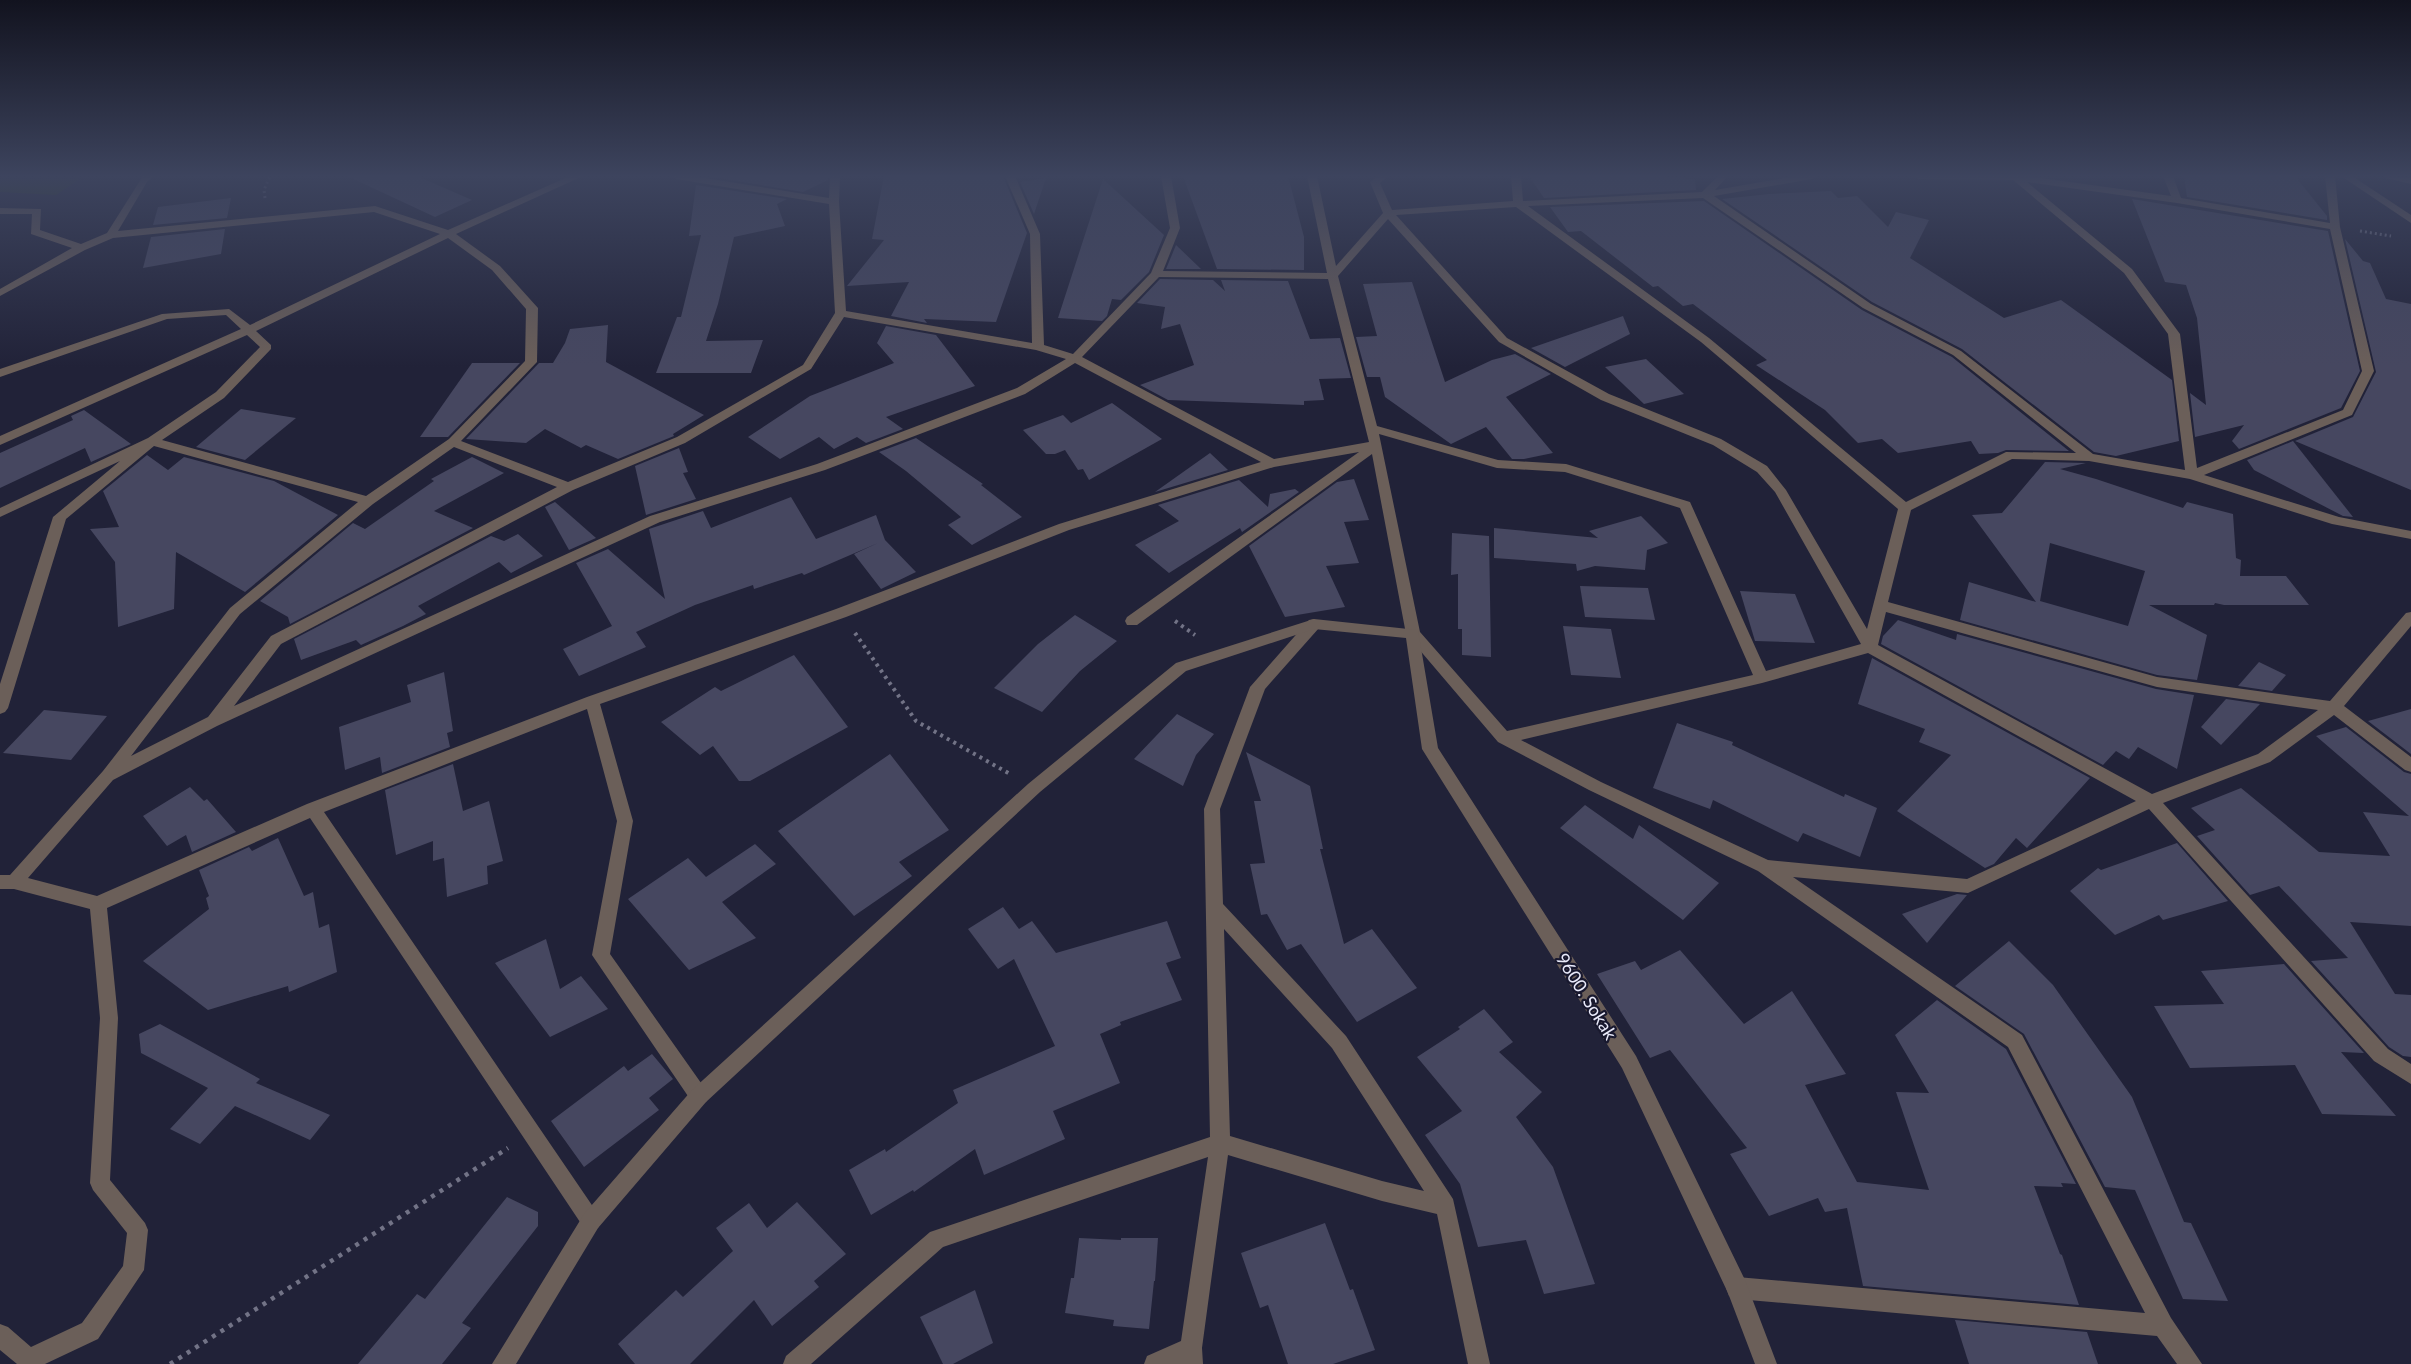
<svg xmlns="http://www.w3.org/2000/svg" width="2411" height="1364" font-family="Lato,sans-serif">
<rect width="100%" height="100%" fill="#212238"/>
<!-- green -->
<path fill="#29391d" d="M6 176H84L56 195 0 192V180Z"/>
<!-- building -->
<g fill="#464760" fill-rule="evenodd">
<path d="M347 176H417L472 200 435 217Z"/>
<path d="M707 176H828V180L803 192Z"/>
<path d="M884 176H1003L1027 233 996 322 924 319 927 323 891 316 909 282 847 286 884 240 872 239Z"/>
<path d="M1183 176H1288L1304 237V270L1217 269Z"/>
<path d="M1529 176H1659L1695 179 1696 190 1544 198Z"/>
<path d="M2184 176H2295L2327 216V220L2187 197Z"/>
<path d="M1046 178 1034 214 1020 182Z"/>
<path d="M1103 179 1164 235 1149 272 1121 300 1112 299 1107 316 1102 321 1058 318Z"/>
<path d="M696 185 787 199 777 204 785 226 734 237 718 304 706 341 763 340 751 373H656L677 317H681L701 235 689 236Z"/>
<path d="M1831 191 1838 198 1857 196 1888 227 1896 212 1929 220 1910 258 2004 318 2061 300 2172 380 2179 441 2116 456 2094 452 1962 349 1872 302 1722 199 1769 194Z"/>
<path d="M231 198 227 218 153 225 158 207Z"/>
<path d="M2132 199 2328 231 2360 371 2341 408 2239 449 2232 441 2244 425 2195 437 2190 393 2206 405 2197 318 2186 285 2165 282Z"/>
<path d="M1704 201 1862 310 1952 357 2069 451 2006 450 1998 453 1979 454 1971 441 1898 453 1882 439 1858 443 1825 410 1756 365 1767 360 1693 304 1683 306 1658 286 1653 287 1581 231 1568 232 1550 207Z"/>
<path d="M225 229 221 254 143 268 151 237Z"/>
<path d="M2345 239 2363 261 2370 263 2386 299 2411 304V490L2295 441 2353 417 2376 372Z"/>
<path d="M1176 245 1201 269H1166Z"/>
<path d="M1160 279 1213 280 1225 291 1221 280 1288 281 1310 339 1340 338 1351 378 1319 379 1324 400 1304 401V405L1168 400 1140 385 1194 365 1180 324 1161 329 1165 307 1137 303Z"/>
<path d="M1412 282 1445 382 1492 360 1515 354 1551 374 1506 397 1553 453 1524 459H1512L1486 427 1451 444 1385 397 1380 377H1367L1356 337 1377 336 1363 284Z"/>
<path d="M1623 316 1630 334 1565 367 1531 348Z"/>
<path d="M608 325 606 362 704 415 673 434 674 436 618 459 586 445 581 448 545 429 526 443 466 439 539 363H553L565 343 570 329Z"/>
<path d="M886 326 936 335 975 386 886 417 903 429 866 443 857 437 834 449 819 437 780 459 748 437 810 396 894 363 877 343Z"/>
<path d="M1646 359 1684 394 1644 404 1605 367Z"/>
<path d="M472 363H520L448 437H420Z"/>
<path d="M1112 403 1162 439 1089 480 1083 469 1078 470 1065 450 1055 454H1046L1023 430 1063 415 1071 423Z"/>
<path d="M241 409 296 418 245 460 196 447Z"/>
<path d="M84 410 131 444 91 462 85 448 0 488V453L73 420 71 416Z"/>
<path d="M916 438 983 484 981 485 1022 517 972 545 948 525 961 517 906 471 879 452Z"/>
<path d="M2293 441 2353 517 2343 516 2254 470 2247 460Z"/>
<path d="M679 448 688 472 683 473 696 499 646 515 635 466Z"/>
<path d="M1210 453 1228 470 1155 492Z"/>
<path d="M147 455 168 470 184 457 274 481 338 515 245 592 176 552 174 609 118 627 115 562 90 529 119 527 103 491Z"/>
<path d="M472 457 504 473 434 511 473 528 290 624 288 617 260 601 353 523 365 529 434 481 431 479Z"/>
<path d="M2045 462 2086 463 2060 469 2096 479 2183 508 2187 502 2233 514 2236 558 2241 560 2240 576H2286L2309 605H2224L2215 603 2214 605H2149L2207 635 2197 680 2157 675 1960 620 1969 582 2036 602 1972 515 2002 513ZM2050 543 2145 571 2128 626 2040 601Z"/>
<path d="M1354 479 1369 520 1344 522 1359 563 1326 566 1345 607 1285 617 1249 546 1337 482Z"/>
<path d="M1239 480 1268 507 1270 494 1295 489 1299 492 1242 532 1240 528 1169 573 1135 545 1179 521 1158 505Z"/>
<path d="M791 497 816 539 876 515 885 540 916 572 881 589 854 554 878 543 804 575 802 573 754 589 753 585 695 605 636 632 646 647 579 676 563 649 612 626 576 563 608 549 665 599 649 529 703 511 711 528Z"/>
<path d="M555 502 596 538 569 550 545 507Z"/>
<path d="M1641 516 1668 543 1647 550 1645 570 1595 566 1577 571 1576 564 1494 558V528L1598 538 1589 531Z"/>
<path d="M1452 533 1489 536 1491 657 1462 655V629H1458V574L1451 575Z"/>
<path d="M518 534 543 556 511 573 499 562 418 606 426 614 403 626 361 645 356 640 301 660 294 639 491 536 504 541Z"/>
<path d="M1580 586 1648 588 1655 620 1585 617Z"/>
<path d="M1740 591 1795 594 1815 643 1755 641Z"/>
<path d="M1075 615 1117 641 1080 671 1042 712 994 688 1038 644Z"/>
<path d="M1898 620 1956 640 1957 634 2156 689 2194 695 2177 769 2138 747 2129 759 2116 751 2103 765 1881 644 1883 636Z"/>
<path d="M1563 626 1611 629 1621 678 1571 675Z"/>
<path d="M794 655 848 727 750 781H739L713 746 700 755 661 722 715 687 721 691Z"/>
<path d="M1872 658 2090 778 2027 848 2016 838 1994 864 1985 868 1897 811 1951 755 1919 742 1925 729 1858 704Z"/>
<path d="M2259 662 2286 675 2272 691 2238 686Z"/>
<path d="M444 672 453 731 447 733 450 747 382 773 380 757 345 770 339 727 411 702 407 685Z"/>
<path d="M2226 699 2260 704 2221 745 2201 727Z"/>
<path d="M2411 709V754L2368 721Z"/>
<path d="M44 710 107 716 71 760 3 753Z"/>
<path d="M1177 714 1214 734 1196 755 1183 786 1134 759Z"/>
<path d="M1677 723 1733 742 1732 745 1844 797 1845 794 1877 808 1860 857 1803 833 1798 842 1713 800 1710 809 1653 788Z"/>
<path d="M2346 727 2404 772 2411 774V926L2350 922 2395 994 2411 995V1057L2403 1056 2389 1047 2311 961 2348 958 2279 886 2250 895 2197 836 2215 830 2191 808 2241 788 2319 852 2390 856 2363 812 2409 816 2316 736Z"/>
<path d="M1246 752 1310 786 1323 849H1320L1344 944 1372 929 1417 988 1357 1022 1301 944 1287 950 1267 914 1261 915 1250 864 1265 863 1254 801H1261Z"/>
<path d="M890 754 949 830 899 862 912 876 854 916 778 831Z"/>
<path d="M453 764 463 811 489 801 503 861 487 866 488 884 447 897 444 858 433 861V841L396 855 385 790Z"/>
<path d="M190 787 204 801 207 799 236 832 192 852 186 835 167 846 143 816Z"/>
<path d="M1585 805 1633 839 1639 825 1719 883 1683 920 1560 828Z"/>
<path d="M278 838 304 896 313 892 319 928 329 924 337 972 289 992 288 986 208 1010 143 961 209 909 206 898 209 896 199 870 249 847 252 851Z"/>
<path d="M2177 843 2228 901 2163 920 2159 915 2115 935 2070 891 2098 868 2101 870Z"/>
<path d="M755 844 776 864 722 902 756 938 689 970 628 899 688 858 706 877Z"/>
<path d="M1957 894 1967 895 1927 943 1902 914Z"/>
<path d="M1003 907 1019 929 1032 921 1056 953 1167 921 1181 958 1166 963 1182 1000 1120 1022 1121 1025 1100 1034 1120 1083 1053 1111 1065 1139 984 1175 975 1149 914 1192 913 1190 871 1215 849 1170 885 1149 886 1152 958 1103 953 1090 1055 1046 1014 959 998 969 968 929Z"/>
<path d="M546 939 560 989 581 976 608 1009 550 1037 495 963Z"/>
<path d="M2009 941 2053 985 2132 1097 2184 1222 2191 1223 2228 1301 2183 1299 2135 1190 2105 1187 2024 1034 1955 986Z"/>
<path d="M1680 950 1744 1024 1792 991 1846 1074 1805 1085 1857 1182 1929 1190 1896 1092 1929 1093 1895 1035 1937 1000 2006 1049 2076 1184 2061 1183 2063 1187 2034 1186 2060 1254 2062 1255 2079 1305 1863 1286 1847 1208 1825 1212 1818 1198 1769 1216 1730 1154 1747 1148 1670 1050 1650 1058 1597 974 1635 961 1641 970Z"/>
<path d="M2284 964 2364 1053 2341 1052 2396 1116 2322 1114 2295 1065 2190 1068 2154 1006 2224 1004 2201 971Z"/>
<path d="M1484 1009 1513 1042 1499 1052 1542 1092 1516 1117 1553 1167 1595 1284 1544 1294 1526 1240 1478 1247 1460 1184 1425 1135 1462 1111 1417 1057 1460 1029 1458 1027Z"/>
<path d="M160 1024 260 1079 256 1083 330 1115 310 1140 235 1106 200 1144 170 1129 208 1088 141 1053 139 1034Z"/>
<path d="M652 1054 673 1079 649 1098 659 1110 584 1167 551 1121 624 1066 628 1071Z"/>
<path d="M507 1197 538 1212V1226L462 1323 471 1328 442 1364H358L417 1294 425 1299Z"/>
<path d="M797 1202 846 1254 814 1281 819 1287 772 1326 754 1300 690 1364H635L618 1344 676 1290 683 1297 733 1251 716 1228 749 1203 767 1228Z"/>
<path d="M1325 1223 1350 1290 1353 1289 1375 1350 1333 1364H1288L1268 1305 1260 1308 1241 1253Z"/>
<path d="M1079 1238 1121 1240V1238H1158L1155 1281H1154L1149 1329 1113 1326 1114 1320 1065 1313 1071 1278H1074Z"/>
<path d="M975 1290 993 1343 953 1364H943L920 1317Z"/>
<path d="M1955 1320 2087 1332 2098 1364H1969Z"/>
</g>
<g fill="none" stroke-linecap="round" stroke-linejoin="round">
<!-- path-far2 -->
<g stroke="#727386" stroke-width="3" stroke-dasharray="2 3" stroke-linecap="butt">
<path d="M265 198 264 190 270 176"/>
<path d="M2360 231 2391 236"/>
</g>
<!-- path-far1 -->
<g stroke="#727386" stroke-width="4" stroke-dasharray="3 4.5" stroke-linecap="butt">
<path d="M1175 621 1195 635"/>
<path d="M855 633 916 721 1010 774"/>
</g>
<!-- path -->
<path stroke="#727386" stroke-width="4.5" stroke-dasharray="4 6" stroke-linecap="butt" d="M170 1364 508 1148"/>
<!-- minor -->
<g fill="#6b5f59" fill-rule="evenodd">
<path d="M143 176H154L147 182 118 231 375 206 448 230 570 176H583L456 234 500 266 538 308 537 362 461 441 568 482 677 437 803 365 835 313 829 204 676 179 671 176H693L829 198 830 176H840L839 202 846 311 1032 343 1030 234 1005 176H1015L1040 234 1044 345 1073 354 1151 273 1170 228 1161 176H1171L1180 228 1163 271 1327 273 1307 176H1317L1336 266 1383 213 1370 182 1378 176H1389L1380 183 1392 210 1513 201 1511 176H1521L1523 201 1702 192 1718 176H1728L1715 190 1796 176H1817L1812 179 1714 196 1871 304 1961 351 2093 454 2185 470 2168 334 2124 273 2013 180 1918 179 1913 176H2027L2171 196 2163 176H2173L2181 198 2330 223 2325 176H2335L2340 227 2374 371 2352 415 2204 475 2339 517 2411 531V539L2332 524 2190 479 2089 461 2012 459 1911 510 1888 602 2157 677 2330 701 2406 613 2411 612V626L2344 706 2411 757V772L2405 770 2334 715 2270 762 2163 803 2388 1049 2411 1064V1084L2374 1061 2149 809 1968 893 1793 877 2022 1035 2171 1318 2202 1364H2177L2157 1336 1737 1299 1729 1296 1726 1288 1729 1280 1737 1277 2145 1313 2008 1047 1758 871 1589 790 1498 742 1406 634 1372 454 1137 625H1127L1125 621 1127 617 1359 452 1274 467 1069 530 846 617 600 704 633 821 610 954 706 1090 709 1096 706 1102 699 1105 692 1102 592 955 617 821 587 709 324 812 598 1214 601 1221 598 1228 591 1231 584 1228 310 818 107 908 118 1018 110 1180 145 1223 148 1230 144 1270 98 1339 45 1364H17L0 1350V1324L8 1327 31 1347 82 1323 123 1266 127 1233 93 1190 90 1183 100 1018 90 909 14 889H0V875H10L103 771 230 608 358 502 154 446 66 519 8 708 5 712 0 714V684L53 517 120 461 0 517V508L148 438 216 392 260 347 247 335 0 445V436L241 329 226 315 167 319 0 377V369L162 314 229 309 250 325 440 234 374 212 113 238 85 250 0 296V289L72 248 31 234 32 214H0V208L41 209 40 230 81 244 107 233ZM2027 182 2177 203 2330 229 2362 371 2343 410 2197 468 2180 334 2132 269ZM1703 198 1863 308 1953 355 2076 453 2006 452 1906 502 1709 338 1528 206ZM1516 207 1701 342 1898 509 1867 629 1786 490 1767 466 1721 439 1609 394 1507 338 1396 215ZM1388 219 1499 342 1601 400 1713 445 1757 472 1775 492 1861 644 1766 671 1690 502 1566 464 1498 460 1377 426 1338 276ZM448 238 492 270 526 309 525 361 449 439 366 496 162 440 224 398 271 349V345L256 331ZM1159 277 1328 279 1369 442 1274 459 1082 357ZM844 317 1036 350 1066 359 1017 388 817 464 650 516 234 706 281 644 573 490 685 443 811 369ZM1075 363 1261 462 1059 524 836 609 587 697 307 804 97 896 28 878 113 780 217 726 660 522 825 470 1025 394ZM1379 434 1497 468 1565 472 1680 508 1753 675 1507 731 1420 632ZM454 447 557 487 271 636 208 717 131 756 240 614 373 504ZM1886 612 2157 687 2318 710 2258 754 2152 794 1878 645ZM1868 653 2136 801 1967 879 1768 860 1601 782 1521 740 1762 683Z"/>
<path d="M2341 176H2352L2411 215V223Z"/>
<path d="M2383 176 2411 178V184L2385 178Z"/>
<path d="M1314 619 1321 624 1319 628 1265 689 1220 809 1223 904 1346 1036 1453 1199 1490 1364H1468L1437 1214 1382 1201 1228 1155 1202 1348 1203 1364H1144L1147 1356 1181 1341 1208 1157 943 1247 811 1364H783L786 1356 930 1232 1210 1137 1204 809 1250 687 1309 620ZM1224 929 1332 1048 1424 1191 1382 1181 1230 1136Z"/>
</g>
<!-- tertiary -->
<path fill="#6b5f59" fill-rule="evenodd" d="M1314 619 1418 630 1438 748 1636 1056 1745 1280 1777 1364H1755L1728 1293 1622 1068 1422 749 1406 638 1314 629 1186 671 1040 792 706 1102 598 1228 516 1364H492L584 1214 692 1090 1028 784 1176 663Z"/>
</g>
<!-- sky -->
<linearGradient id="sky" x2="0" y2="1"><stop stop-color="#12131f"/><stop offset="0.48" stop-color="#3d445e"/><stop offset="1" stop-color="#3d445e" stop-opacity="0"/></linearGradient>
<rect width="2411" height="367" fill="url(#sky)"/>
<g text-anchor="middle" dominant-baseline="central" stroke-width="4.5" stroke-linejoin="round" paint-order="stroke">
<!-- near-street labels -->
<g font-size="18" fill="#e9eafa" stroke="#18182e">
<text transform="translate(1587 996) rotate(58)">9600. Sokak</text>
</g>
</g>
</svg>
